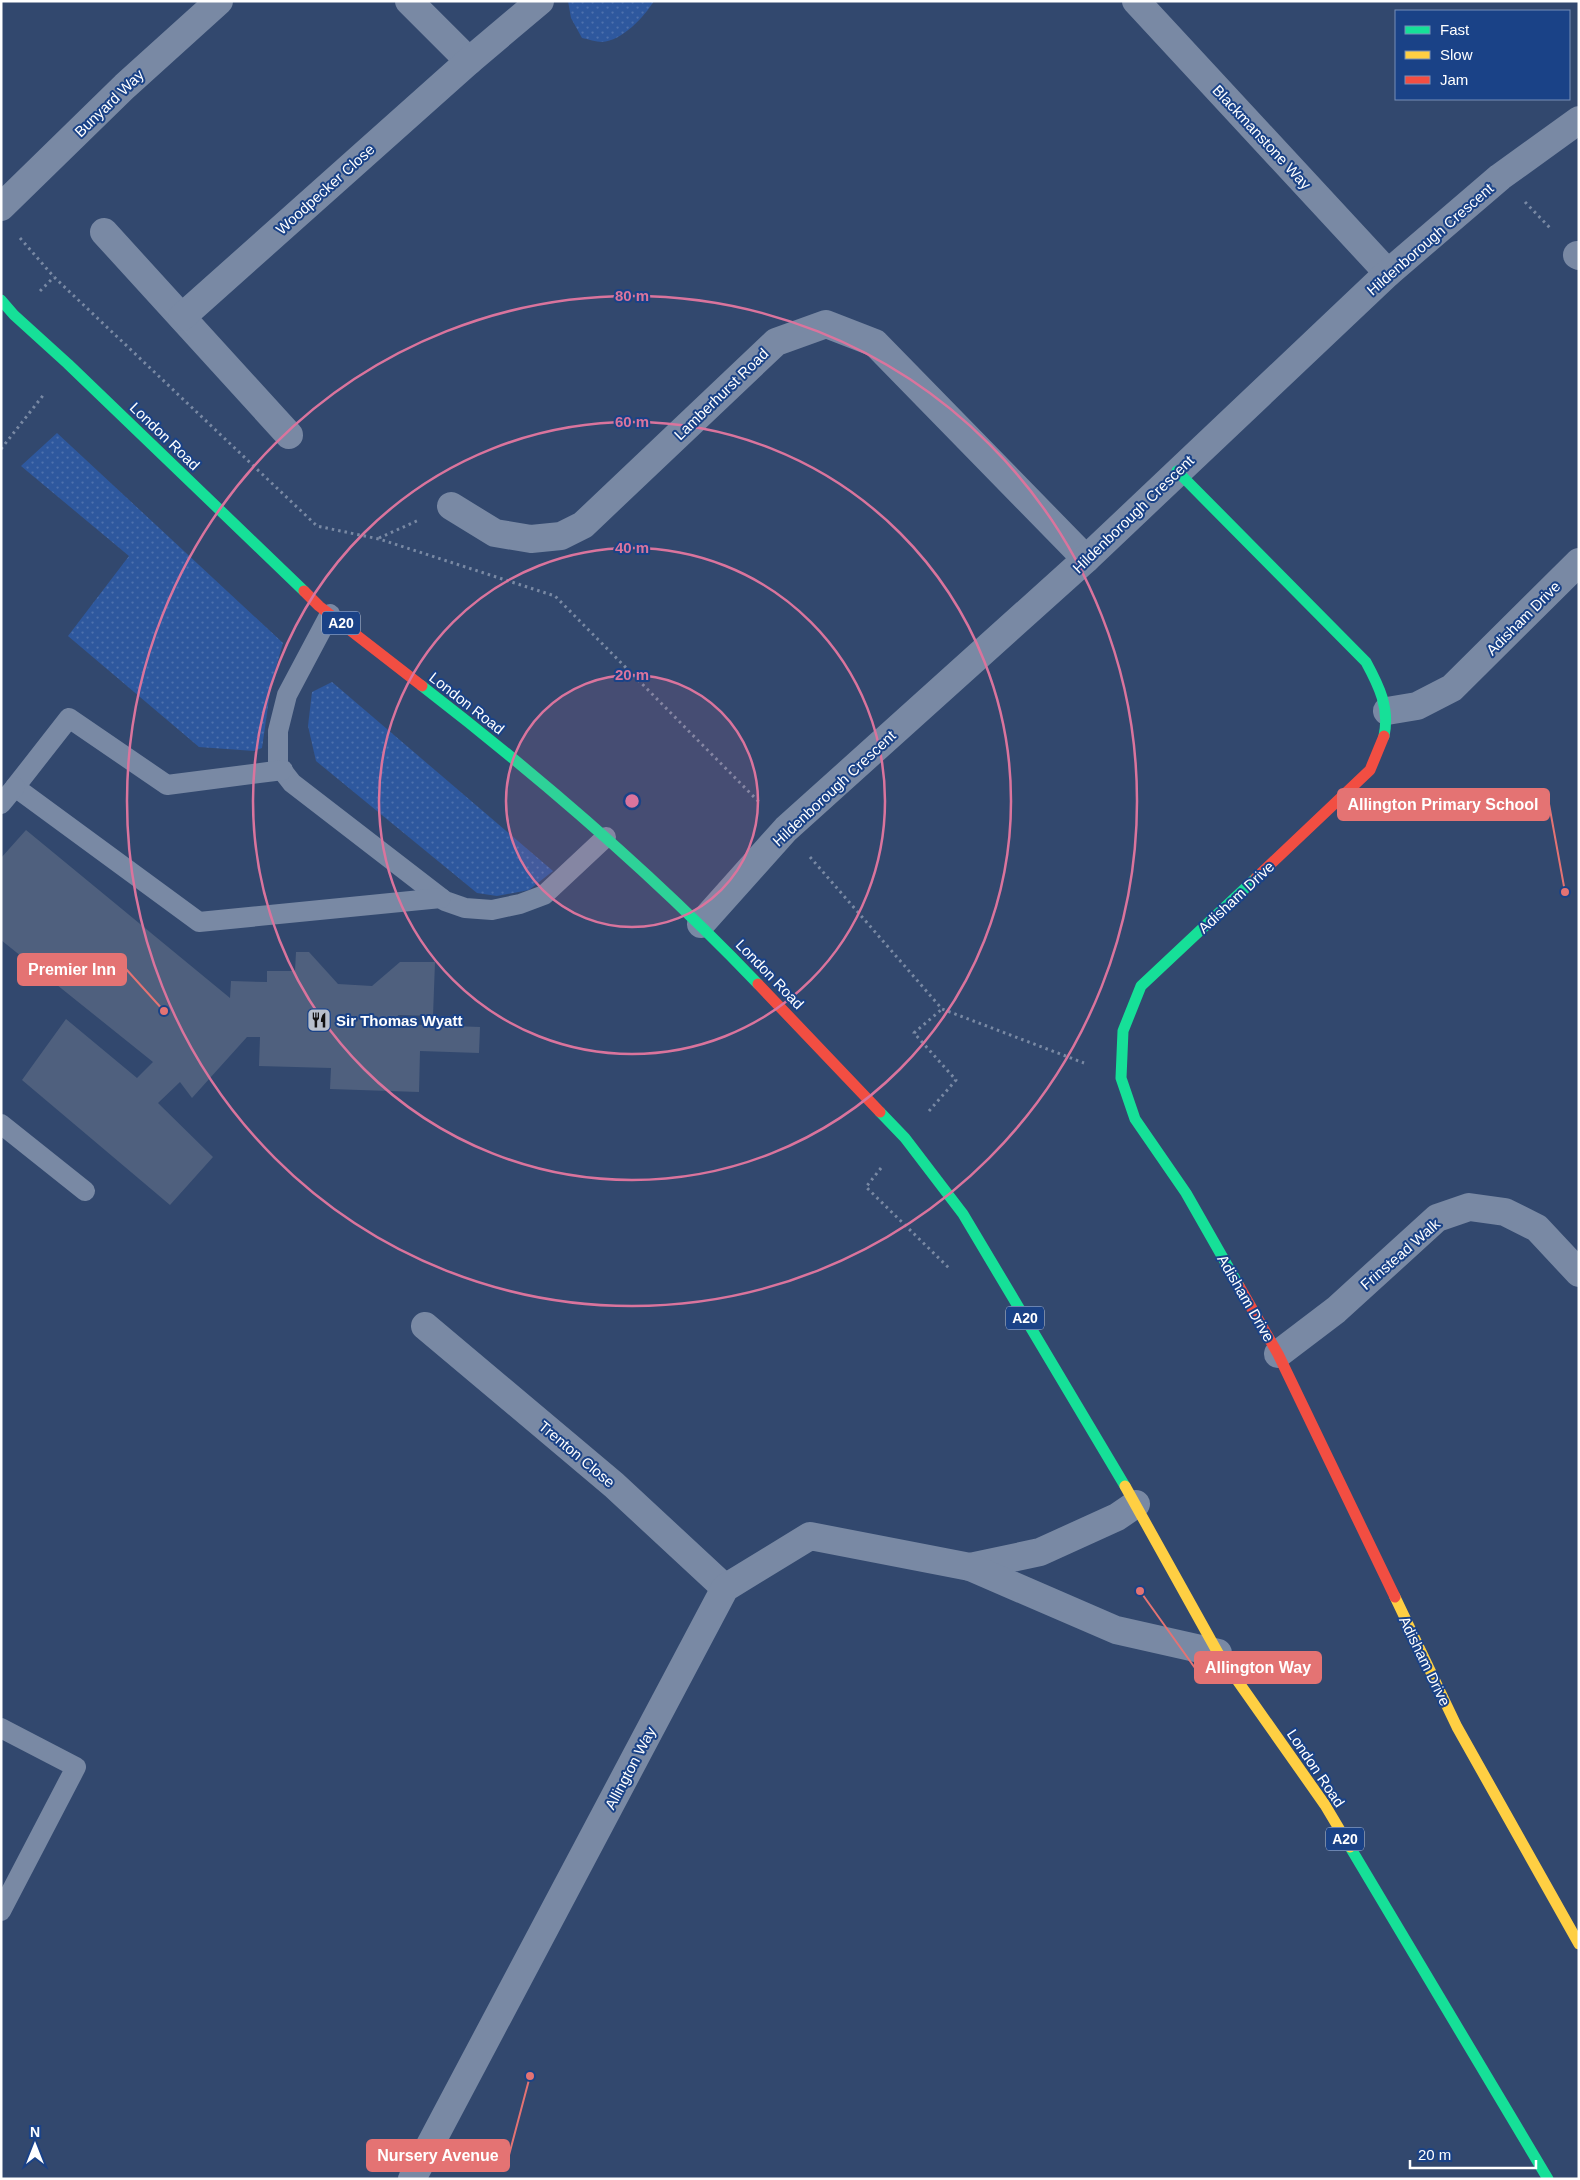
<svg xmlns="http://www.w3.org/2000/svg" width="1580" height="2180" font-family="Arial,sans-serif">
<defs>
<pattern id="grass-dots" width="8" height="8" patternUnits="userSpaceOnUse" patternTransform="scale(1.25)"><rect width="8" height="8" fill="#2e589e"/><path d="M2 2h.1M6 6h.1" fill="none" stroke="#4d71ad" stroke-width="1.8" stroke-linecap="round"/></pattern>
</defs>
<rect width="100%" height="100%" fill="#32486e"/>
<!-- grass -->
<g fill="url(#grass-dots)">
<path d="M568 1H654C644 17 622 41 602 42 596 42 588 39 582 38L571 18Z"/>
<path d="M57 433 283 643 271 685 262 748 254 751 199 747 68 636 129 556 21 466Z"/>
<path d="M332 682 553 871 529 890 497 896 477 893 316 761 308 726 312 692Z"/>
</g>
<!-- building -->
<path fill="#4f607e" d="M26 830 230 998 231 981 267 982V971H295L296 952H309L338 984 372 986 400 962H435L433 1016 398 1015 397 1024 480 1027 479 1053 420 1051 419 1092 330 1089 331 1068 259 1066 260 1037H247L192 1098 180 1082 158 1103 213 1157 170 1205 22 1080 66 1019 137 1078 153 1062 1 940V858Z"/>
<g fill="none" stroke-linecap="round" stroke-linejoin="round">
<!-- path -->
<g stroke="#7989a4" stroke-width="3" stroke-dasharray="2.5 4" stroke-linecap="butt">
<path d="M1525 202 1552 230"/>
<path d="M20 238 54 277 317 526 379 539 555 596 760 803"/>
<path d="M40 291 54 277"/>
<path d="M1 449 45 393"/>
<path d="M379 538 419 520"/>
<path d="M810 857 942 1009 1084 1063"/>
<path d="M929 1111 956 1080 914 1033 942 1009"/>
<path d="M881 1168 866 1187 951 1270"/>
</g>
<!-- lane -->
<g stroke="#7989a4" stroke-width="20">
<path d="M330 614 287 695 278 731V765L292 783 445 901 465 908 492 910 520 904 544 895 606 837"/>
<path d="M283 770 167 785 69 718 15 787 199 922 441 898"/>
<path d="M1 804 15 787"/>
<path d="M1 1124 85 1191"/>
<path d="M1 1728 76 1767 1 1911"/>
</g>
<!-- street -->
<g stroke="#7989a4" stroke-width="28">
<path d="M409 1 469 61"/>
<path d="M1136 1 1388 273"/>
<path d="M1 207 125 86 219 1"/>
<path d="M104 232 289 435"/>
<path d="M1577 255 1579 256"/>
<path d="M182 317 469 61 540 1"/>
<path d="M451 506 495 533 531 539 561 536 583 525 776 342 826 324 875 343 1086 559"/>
<path d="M1387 711 1417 706 1452 688 1579 562"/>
<path d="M701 924 786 829 1086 559 1388 273 1500 177 1579 120"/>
<path d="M425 1326 614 1485 725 1588"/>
<path d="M1278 1354 1336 1310 1437 1218 1469 1207 1505 1212 1537 1228 1579 1273"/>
<path d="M970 1567 1040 1552 1117 1517 1136 1504"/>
<path d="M412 2179 725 1588 810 1536 970 1567 1116 1630 1218 1653"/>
</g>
<!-- fast -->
<g stroke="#16e098" stroke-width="11">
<path d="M1 300 14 315 68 364 304 591"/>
<path d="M1177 471 1366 662C1379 686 1390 708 1384 736"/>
<path d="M422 686C541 778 655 876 758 984"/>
<path d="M880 1112 905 1138 963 1214 1125 1486"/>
<path d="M1239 1286 1186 1193 1135 1119 1121 1078 1123 1031 1141 986 1256 878"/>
<path d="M1350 1847 1548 2179"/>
</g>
<!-- slow -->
<g stroke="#ffcf43" stroke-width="11">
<path d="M1125 1486 1218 1653 1325 1805 1350 1847"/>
<path d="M1395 1597 1457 1727 1579 1944"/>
</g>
<!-- jam -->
<g stroke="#f24e42" stroke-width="11">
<path d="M304 591 319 606 422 686"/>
<path d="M1256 878 1370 770 1384 736"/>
<path d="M758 984 880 1112"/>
<path d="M1239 1286 1278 1354 1395 1597"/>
</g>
</g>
<!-- distance rings -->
<circle cx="632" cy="801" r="126" fill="#da749d" fill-opacity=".12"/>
<g fill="none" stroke="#da749d" stroke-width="2.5">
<circle cx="632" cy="801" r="126"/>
<circle cx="632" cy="801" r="253"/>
<circle cx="632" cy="801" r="379"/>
<circle cx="632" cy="801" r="505"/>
</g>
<!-- icons -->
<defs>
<g id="restaurant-square" transform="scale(1.25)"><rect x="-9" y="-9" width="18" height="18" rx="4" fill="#b7bfcc" stroke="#1a4287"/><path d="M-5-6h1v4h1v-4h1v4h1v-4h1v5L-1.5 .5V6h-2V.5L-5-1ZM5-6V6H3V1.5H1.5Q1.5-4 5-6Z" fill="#111"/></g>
</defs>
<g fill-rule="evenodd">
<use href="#restaurant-square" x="319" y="1020"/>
</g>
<g text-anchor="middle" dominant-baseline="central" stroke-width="4" stroke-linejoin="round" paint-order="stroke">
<!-- shield labels -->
<g fill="#1a4287" stroke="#bac6db" stroke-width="1">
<rect x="322" y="611.5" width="38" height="23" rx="4"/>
<rect x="1006" y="1306.5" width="38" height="23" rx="4"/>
<rect x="1326" y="1827.5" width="38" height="23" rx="4"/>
</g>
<g font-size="14" font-weight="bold" fill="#fff">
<text x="341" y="623">A20</text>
<text x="1025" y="1318">A20</text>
<text x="1345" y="1839">A20</text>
</g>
<!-- street labels -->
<g font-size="15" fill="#fff" stroke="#1a4287">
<text transform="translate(109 103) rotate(-44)">Bunyard Way</text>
<text transform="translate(1262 137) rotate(47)">Blackmanstone Way</text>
<text transform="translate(325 189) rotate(-42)">Woodpecker Close</text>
<text transform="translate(1430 239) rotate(-41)">Hildenborough Crescent</text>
<text transform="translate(721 394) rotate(-44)">Lamberhurst Road</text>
<text transform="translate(165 436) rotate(44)">London Road</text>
<text transform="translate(1133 514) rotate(-44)">Hildenborough Crescent</text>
<text transform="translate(1523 618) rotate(-45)">Adisham Drive</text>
<text transform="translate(467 703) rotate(38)">London Road</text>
<text transform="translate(834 788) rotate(-43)">Hildenborough Crescent</text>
<text transform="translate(1236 897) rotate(-43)">Adisham Drive</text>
<text transform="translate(770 974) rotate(46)">London Road</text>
<text transform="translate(1400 1254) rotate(-41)">Frinstead Walk</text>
<text transform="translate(1246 1298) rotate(60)">Adisham Drive</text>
<text transform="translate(577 1454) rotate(40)">Trenton Close</text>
<text transform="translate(1425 1661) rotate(64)">Adisham Drive</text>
<text transform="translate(630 1768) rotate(-62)">Allington Way</text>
<text transform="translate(1316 1768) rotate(56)">London Road</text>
</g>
<!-- poi labels -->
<g font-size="15" font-weight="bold" fill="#fff" stroke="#1a4287" text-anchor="start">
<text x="336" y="1020">Sir Thomas Wyatt</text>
</g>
</g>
<circle cx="632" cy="801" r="8" fill="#da749d" stroke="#1a4287" stroke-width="2.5"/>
<g font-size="15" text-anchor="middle" font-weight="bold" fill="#da749d" stroke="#1a4287" stroke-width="4" stroke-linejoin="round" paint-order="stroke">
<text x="632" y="301">80 m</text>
<text x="632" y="427">60 m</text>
<text x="632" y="553">40 m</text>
<text x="632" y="680">20 m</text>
</g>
<!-- callouts -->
<path fill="none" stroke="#e47373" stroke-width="2" d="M1565 892L1549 804M164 1011L126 969M1140 1591L1195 1668M530 2076L509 2155"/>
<g fill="#e47373" stroke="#1a4287" stroke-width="2">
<circle cx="1565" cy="892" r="5"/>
<circle cx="164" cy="1011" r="5"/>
<circle cx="1140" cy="1591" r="5"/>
<circle cx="530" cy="2076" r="5"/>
</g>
<g fill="#e47373" stroke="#e47373" stroke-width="2">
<rect x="1338" y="789" width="211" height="31" rx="5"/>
<rect x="18" y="954" width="108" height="31" rx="5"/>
<rect x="1195" y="1652" width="126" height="31" rx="5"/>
<rect x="367" y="2140" width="142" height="31" rx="5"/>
</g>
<g font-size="16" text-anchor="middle" font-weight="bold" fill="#fff">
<text x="1443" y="810">Allington Primary School</text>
<text x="72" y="975">Premier Inn</text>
<text x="1258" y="1673">Allington Way</text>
<text x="438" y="2161">Nursery Avenue</text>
</g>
<!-- border -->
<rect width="1580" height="2180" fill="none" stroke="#ffffff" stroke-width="5"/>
<!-- legend -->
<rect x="1395" y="10" width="175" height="90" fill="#1a4287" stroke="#768eb7"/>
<rect x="1405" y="26" width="25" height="8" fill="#16e098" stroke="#768eb7"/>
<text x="1440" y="35" font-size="15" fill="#ffffff">Fast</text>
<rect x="1405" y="51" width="25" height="8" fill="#ffcf43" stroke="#768eb7"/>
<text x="1440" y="60" font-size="15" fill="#ffffff">Slow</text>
<rect x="1405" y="76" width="25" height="8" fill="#f24e42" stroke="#768eb7"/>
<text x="1440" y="85" font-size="15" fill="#ffffff">Jam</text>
<!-- north arrow -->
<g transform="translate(35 2145)" stroke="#1a4287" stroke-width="4" paint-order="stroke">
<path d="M0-4L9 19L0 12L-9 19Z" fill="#ffffff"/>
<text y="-8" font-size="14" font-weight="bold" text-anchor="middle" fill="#ffffff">N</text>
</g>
<!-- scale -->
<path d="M1410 2160v8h126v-8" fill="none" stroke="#ffffff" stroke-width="2.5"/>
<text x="1418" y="2160" font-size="15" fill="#ffffff" stroke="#1a4287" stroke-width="4" paint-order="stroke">20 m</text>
</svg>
